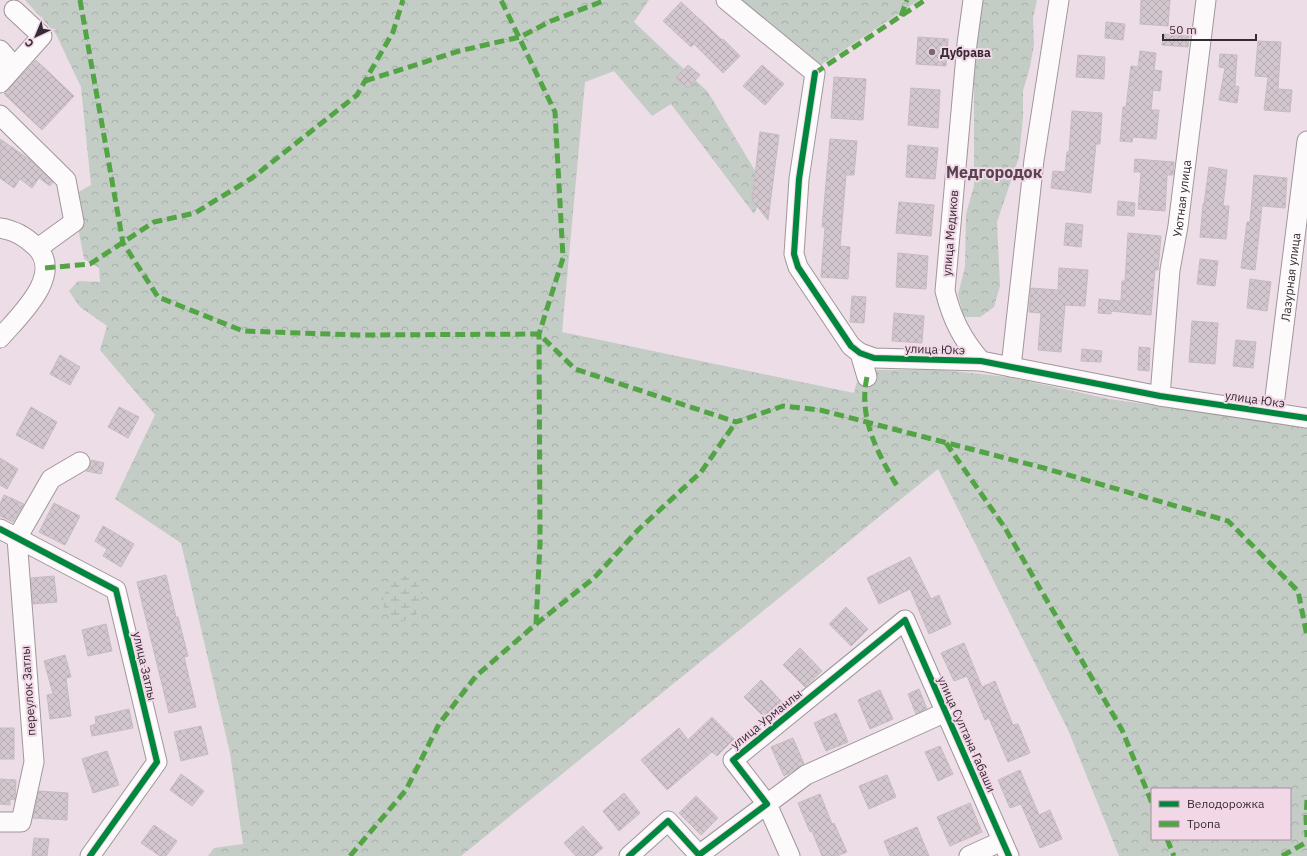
<svg xmlns="http://www.w3.org/2000/svg" width="1307" height="856" font-family="'IBM Plex Sans',sans-serif">
<defs>
<pattern id="forest-crowns" width="20" height="18" patternUnits="userSpaceOnUse"><rect width="20" height="18" fill="#c3ccc5"/><path d="M2 6a3 3 0 1 1 6 0M12 15a3 3 0 1 1 6 0" fill="none" stroke="#a8afaa"/></pattern>
<pattern id="wetland-marsh" width="20" height="14" patternUnits="userSpaceOnUse"><rect width="20" height="14" fill="#c3ccc5"/><path d="M1 5h8M5 5V1M11 12h8M15 12V8" fill="none" stroke="#a8afaa"/></pattern>
<pattern id="building-cross-hatch" width="8" height="8" patternUnits="userSpaceOnUse"><rect width="8" height="8" fill="#d2c7ce"/><path d="M0 0l8 8M0 8l8-8" fill="none" stroke="#b5abb1"/></pattern>
</defs>
<rect width="100%" height="100%" fill="#ecdde6"/>
<!-- forest -->
<g fill="url(#forest-crowns)" fill-rule="evenodd">
<path d="M25 0H649L634 22 708 92 766 189 754 214 671 104 652 116 614 71 585 82 562 332 854 393 860 370H942L1009 377 1109 399 1307 427V856H1119L1069 732 938 469 461 856H208L214 848 243 844 230 753 181 543 115 499 155 415 100 350 107 326 80 307 69 291 78 281 100 282 99 268 84 259 75 211V194L91 185 81 87 56 34ZM1152 789H1290V839H1152Z"/>
<path d="M738 0H919L821 65Z"/>
<path d="M974 0H1037L1033 18 1034 44 1030 67 1023 91V118L1019 157 997 222 1000 286 994 307 980 317H964L958 295 965 267 966 214 974 186Z"/>
</g>
<!-- wetland -->
<path fill="url(#wetland-marsh)" d="M404 576 416 580 423 589 418 613 398 624 386 614 382 602 388 585 395 578Z"/>
<!-- building -->
<g fill="url(#building-cross-hatch)" stroke="#c7bbc2">
<path d="M1141 0H1170L1168 26 1140 24Z"/>
<path d="M681 2 722 40 723 39 740 56 723 73 694 44 691 47 663 21Z"/>
<path d="M1106 22 1125 24 1123 40 1105 38Z"/>
<path d="M1163 34 1189 36 1188 47 1162 45Z"/>
<path d="M918 37 948 39 946 66 916 64Z"/>
<path d="M1258 41 1281 42 1278 89 1292 90 1290 112 1264 110 1268 77 1255 76Z"/>
<path d="M1140 51 1156 53 1154 70 1162 71 1160 91 1153 90 1151 110H1159L1156 139 1133 137 1132 142 1120 141 1123 107H1126L1131 66 1138 67Z"/>
<path d="M1220 54 1237 55 1235 86 1239 87 1237 103 1219 100 1225 68 1219 67Z"/>
<path d="M1078 55 1105 57 1104 79 1076 77Z"/>
<path d="M36 60 74 96 42 130 4 94Z"/>
<path d="M688 65 700 75 688 88 676 78Z"/>
<path d="M762 65 784 84 765 105 743 86Z"/>
<path d="M834 77 866 79 863 120 831 118Z"/>
<path d="M911 88 940 90 938 128 908 125Z"/>
<path d="M1072 111 1102 113 1100 144H1096L1091 193 1051 188 1053 171 1065 172 1067 152H1069Z"/>
<path d="M760 132 779 135 768 220 752 200Z"/>
<path d="M0 139 29 159 53 182 50 186 39 178 32 188 20 179 14 188 0 178Z"/>
<path d="M830 139 857 141 854 175H846L840 246 850 247 848 279 821 277 825 227H822Z"/>
<path d="M908 145 938 148 935 179 906 177Z"/>
<path d="M1135 159 1174 162 1173 175H1167L1165 211 1138 209 1141 172H1134Z"/>
<path d="M1209 167 1227 170 1223 206H1229L1226 239 1200 237 1203 204H1204Z"/>
<path d="M1254 175 1287 178 1285 208 1262 206 1255 270 1241 268 1247 222H1250Z"/>
<path d="M1118 201 1135 203 1134 216 1117 215Z"/>
<path d="M899 202 934 205 931 236 896 233Z"/>
<path d="M1066 223 1083 225 1081 247 1064 245Z"/>
<path d="M1128 233 1161 236 1158 270H1155L1151 315 1111 311V314L1098 313 1099 299 1121 301 1122 281H1125Z"/>
<path d="M898 253 928 256 926 289 896 287Z"/>
<path d="M1200 259 1218 261 1215 286 1197 284Z"/>
<path d="M1059 268 1088 270 1085 306 1065 305 1061 352 1038 350 1041 313 1029 312 1031 288 1058 290Z"/>
<path d="M1250 279 1271 282 1267 311 1247 308Z"/>
<path d="M852 296 866 297 864 323 850 322Z"/>
<path d="M894 313 924 316 922 343 892 341Z"/>
<path d="M1192 321 1218 323 1215 364 1189 362Z"/>
<path d="M1236 340 1256 342 1253 368 1233 366Z"/>
<path d="M1139 347 1150 348 1149 371 1138 370Z"/>
<path d="M1082 349 1102 351 1101 362 1081 361Z"/>
<path d="M60 355 80 367 70 385 50 374Z"/>
<path d="M31 407 57 422 43 449 16 435Z"/>
<path d="M119 407 139 417 128 438 108 427Z"/>
<path d="M0 458 18 469 7 489 0 485Z"/>
<path d="M91 460 104 463 101 474 86 471 90 467Z"/>
<path d="M4 495 24 504 13 522 0 516V504Z"/>
<path d="M54 503 80 516 65 545 39 532Z"/>
<path d="M103 526 134 544 121 567 103 556 107 549 95 541Z"/>
<path d="M910 557 931 599 939 595 951 624 929 634 910 589 879 604 867 578Z"/>
<path d="M166 575 176 617H178L188 656 184 657 196 707 169 713 137 582Z"/>
<path d="M54 576 57 602 33 604 31 578Z"/>
<path d="M846 607 868 629 851 646 829 624Z"/>
<path d="M106 624 112 651 88 656 82 630Z"/>
<path d="M964 643 982 687 995 681 1013 725 1018 724 1030 753 1008 762 989 718 985 720 967 676 954 681 941 653Z"/>
<path d="M800 648 822 671 805 687 783 665Z"/>
<path d="M65 655 71 677 66 678 71 716 50 719 47 695 53 694 44 661Z"/>
<path d="M761 680 783 703 766 719 744 697Z"/>
<path d="M919 689 927 709 916 714 908 694Z"/>
<path d="M880 690 893 719 870 729 858 700Z"/>
<path d="M129 709 133 728 92 736 90 726 96 724 95 717Z"/>
<path d="M836 713 848 742 826 751 814 723Z"/>
<path d="M712 717 734 739 717 756 712 752 667 790 641 760 679 728 688 740Z"/>
<path d="M201 726 208 754 181 761 174 732Z"/>
<rect x="0" y="728" width="14" height="31"/>
<path d="M793 738 804 764 784 776 771 747Z"/>
<path d="M940 746 953 774 938 781 925 752Z"/>
<path d="M107 751 119 785 93 793 82 759Z"/>
<path d="M1020 770 1039 815 1050 810 1062 839 1040 848 1021 804 1010 808 998 780Z"/>
<path d="M181 774 204 791 192 806 170 790Z"/>
<path d="M887 775 896 797 869 809 859 786Z"/>
<path d="M0 779 16 780 15 800 10 799V805L0 804Z"/>
<path d="M39 791 68 793 67 820 33 818Z"/>
<path d="M624 793 640 813 619 831 603 811Z"/>
<path d="M820 794 832 824 834 823 847 852 837 856H822L812 831 810 832 798 803Z"/>
<path d="M696 796 718 818 701 835 679 813Z"/>
<path d="M970 803 982 832 950 846 937 817Z"/>
<path d="M154 825 177 841 166 856H160L141 843Z"/>
<path d="M583 826 603 848 593 856H576L564 843Z"/>
<path d="M917 827 929 856H890L884 841Z"/>
<path d="M34 838 49 839 47 856H32Z"/>
</g>
<g fill="none" stroke-linecap="round" stroke-linejoin="round">
<!-- minor casing -->
<g stroke="#a1969c" stroke-width="21">
<g id="minor">
<path d="M726 0 815 73 799 179 794 254 798 267 851 346 860 353 874 358 981 361 1160 396 1307 418"/>
<path d="M973 0 967 44 945 291C952 319 962 339 981 361"/>
<path d="M0 50 7 58 0 68"/>
<path d="M0 83 42 36 14 10"/>
<path d="M0 115 66 180 74 222 38 248"/>
<path d="M0 228C13 230 26 237 35 246 66 274 18 317 0 338"/>
<path d="M860 353 867 377"/>
<path d="M1011 367 1034 160 1059 0"/>
<path id="s1" d="M1160 396 1170 270 1178 226 1206 0"/>
<path id="s2" d="M1273 413 1307 141"/>
<path d="M0 529 116 590 157 762 90 856"/>
<path d="M0 822H21L34 762 17 538 51 479 80 462"/>
<path d="M629 856 668 821 699 855 767 804 733 760 905 620 1009 856"/>
<path d="M790 856 767 804 806 775 946 712"/>
<path d="M969 856 1002 841"/>
</g>
</g>
<!-- minor -->
<use href="#minor" stroke="#fcfafb" stroke-width="19"/>
<!-- quiet -->
<g stroke="#53a444" stroke-width="5" stroke-dasharray="10 5" stroke-linecap="butt">
<path d="M80 0 123 243 158 297 243 331 358 335 539 334 575 369 736 422 783 406 820 410 1044 468 1228 521 1298 591 1307 636"/>
<path d="M901 16 907 0"/>
<path d="M815 73 925 0"/>
<path d="M365 81 459 51 520 37 551 21 606 0"/>
<path d="M45 268 90 264 154 222 195 213 252 178 357 95 393 32 403 0"/>
<path d="M867 377C858 417 877 452 897 486"/>
<path d="M946 443 1005 528 1122 730 1152 803"/>
<path d="M536 624 594 578 638 530 701 472 736 422"/>
<path d="M1307 800 1306 818 1307 837"/>
<path d="M1167 839 1174 856"/>
<path d="M350 856 406 790 439 724 476 676 536 624 540 543 539 334 563 258 555 112 501 0"/>
<path d="M1282 856 1307 842"/>
</g>
<!-- cycleway casing -->
<g stroke="#f2d7e7" stroke-width="8">
<g id="cycleway">
<path d="M815 73 799 179 794 254 798 267 851 346 860 353 874 358 981 361 1160 396 1307 418"/>
<path d="M0 529 116 590 157 762 90 856"/>
<path d="M629 856 668 821 699 855 767 804 733 760 905 620 1009 856"/>
</g>
</g>
<!-- cycleway -->
<use href="#cycleway" stroke="#00873e" stroke-width="6"/>
</g>
<!-- markers -->
<circle fill="#766971" stroke="#f2d7e7" stroke-width="1.5" cx="932" cy="52" r="4"/>
<g text-anchor="middle" dominant-baseline="central" stroke-width="4" stroke-linejoin="round" paint-order="stroke">
<!-- poi labels -->
<g font-size="12" font-weight="bold" fill="#362b32" stroke="#f2d7e7" text-anchor="start">
<text x="940" y="52">Дубрава</text>
</g>
<!-- street labels -->
<g font-size="12" fill="#362b32" stroke="#f2d7e7">
<text stroke="none"><textPath href="#s1" startOffset="199">Уютная улица</textPath></text>
<text transform="translate(950 233) rotate(-85)">улица Медиков</text>
<text stroke="none"><textPath href="#s2" startOffset="137">Лазурная улица</textPath></text>
<text transform="translate(935 349) rotate(2)">улица Юкэ</text>
<text transform="translate(1255 399) rotate(8)">улица Юкэ</text>
<text transform="translate(145 666) rotate(77)">улица Затлы</text>
<text transform="translate(28 691) rotate(-94)">переулок Затлы</text>
<text transform="translate(766 719) rotate(-39)">улица Урманлы</text>
<text transform="translate(967 734) rotate(66)">улица Султана Габаши</text>
</g>
<!-- district labels -->
<g font-size="16" font-weight="bold" fill="#5a4451" stroke="#f2d7e7">
<text x="994" y="172">Медгородок</text>
</g>
</g>
<!-- legend -->
<rect x="1151" y="788" width="140" height="52" fill="#f2d7e7" stroke="#a7929f"/>
<rect x="1159" y="801" width="20" height="6" fill="#00873e" stroke="#a7929f"/>
<text x="1187" y="808" font-size="12" fill="#362b32">Велодорожка</text>
<rect x="1159" y="821" width="20" height="6" fill="#53a444" stroke="#a7929f"/>
<text x="1187" y="828" font-size="12" fill="#362b32">Тропа</text>
<!-- north arrow -->
<g transform="translate(36 36) rotate(224)" stroke="#f2d7e7" stroke-width="3" paint-order="stroke">
<path d="M0-3L7 15L0 10L-7 15Z" fill="#362b32"/>
<text y="-6" font-size="11" font-weight="bold" text-anchor="middle" fill="#362b32">С</text>
</g>
<!-- scale -->
<path d="M1163 34v6h93v-6" fill="none" stroke="#362b32" stroke-width="2"/>
<text x="1169" y="34" font-size="12" fill="#362b32" stroke="#f2d7e7" stroke-width="3" paint-order="stroke">50 m</text>
</svg>
